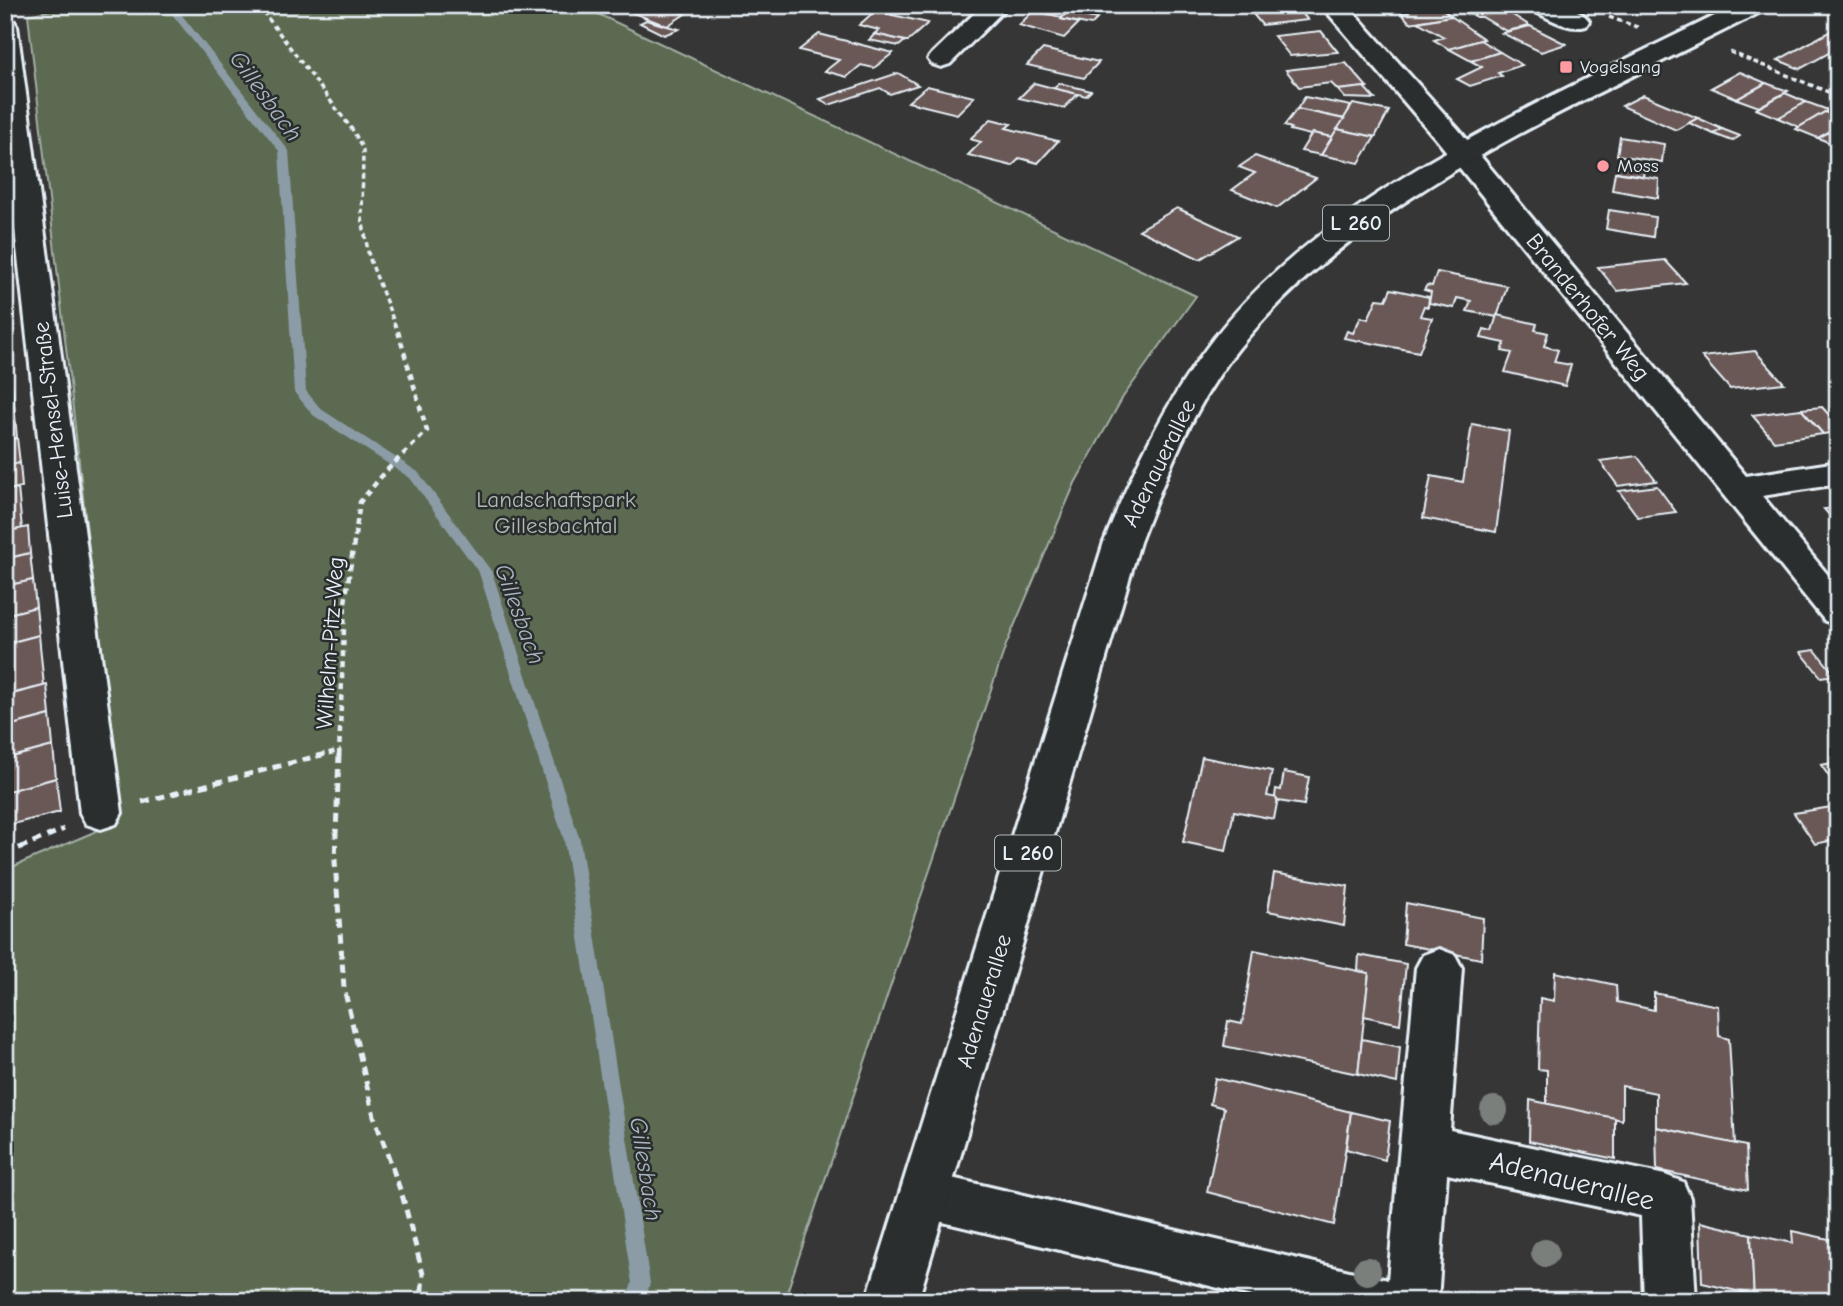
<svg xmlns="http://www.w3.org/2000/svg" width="1843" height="1306" font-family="'Comic Neue',sans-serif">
<rect width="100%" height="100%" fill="#373636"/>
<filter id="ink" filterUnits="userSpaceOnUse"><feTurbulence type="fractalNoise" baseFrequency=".0143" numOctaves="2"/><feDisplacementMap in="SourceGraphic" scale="14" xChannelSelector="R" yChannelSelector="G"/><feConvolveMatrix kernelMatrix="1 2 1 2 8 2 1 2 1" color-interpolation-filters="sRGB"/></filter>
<g filter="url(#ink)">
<!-- green -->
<path fill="#5c6a51" stroke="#a2aea4" stroke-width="2" d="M75 5H579L1196 296 1123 397 1075 483 1006 645 784 1301H5V870L120 821 28 15Z"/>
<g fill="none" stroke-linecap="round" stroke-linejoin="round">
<!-- stream -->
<path fill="#8b9ca7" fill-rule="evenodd" d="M165 5H174L289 151 306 391 321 409 418 472 492 572 580 840 650 1283 645 1301H626L632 1283 564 840 479 573 410 478 313 415 294 392 279 151Z"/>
</g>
<!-- building -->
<g fill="#6b5956" stroke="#e8f1f8" stroke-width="2">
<path d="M637 5H661L685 14 667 26 628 11Z"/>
<path d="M1246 5H1295L1298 9 1253 14Z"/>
<path d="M1402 5H1438L1451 16 1410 23 1401 13 1409 12Z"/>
<path d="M1470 5H1500L1502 8 1476 11Z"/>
<path d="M1614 5H1647L1629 11Z"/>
<path d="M1502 8 1530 26 1506 31 1482 17H1476L1470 12Z"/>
<path d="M1298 9 1308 20 1262 25 1253 14Z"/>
<path d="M875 11 928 23 908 41H905L874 34 879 30 859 25Z"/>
<path d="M1033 11 1062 17 1061 19 1079 23 1064 38 1019 25Z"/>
<path d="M1067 12 1073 14 1097 19 1091 25 1061 19Z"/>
<path d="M1451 16 1484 39 1449 49 1434 40 1444 37 1418 22Z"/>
<path d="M646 20 667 26 679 29 664 35 640 23Z"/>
<path d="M1530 26 1566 44 1541 52 1502 33Z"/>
<path d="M1838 27V48L1800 69 1778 60Z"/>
<path d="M1321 31 1338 52 1290 56 1274 36Z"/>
<path d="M819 34 893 53 874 68 861 65 847 77 825 71 839 60 799 50Z"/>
<path d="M875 34 905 41 899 46 869 40Z"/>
<path d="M1480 40 1500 52 1471 61 1449 49Z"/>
<path d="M1043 49 1099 62 1084 78 1027 65Z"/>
<path d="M1500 52 1522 65 1498 73 1502 76 1470 86 1457 79 1482 67 1471 61Z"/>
<path d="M1346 63 1367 87 1338 90 1331 83 1299 87 1286 70Z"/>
<path d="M1740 72 1766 83 1737 99 1711 88Z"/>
<path d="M898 73 918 85 890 94 880 88 829 105 820 99Z"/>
<path d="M1034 83 1053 88 1078 94 1064 108 1019 98Z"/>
<path d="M1059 83 1091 91 1086 96 1053 88Z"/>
<path d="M1766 83 1788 91 1759 107 1737 99Z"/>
<path d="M927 86 974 97 957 114 908 102Z"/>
<path d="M1364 87 1375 99 1345 98 1338 90Z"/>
<path d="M1785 93 1806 102 1778 118 1756 109Z"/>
<path d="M1643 95 1698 118 1676 130 1622 106Z"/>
<path d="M1305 97 1351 106 1344 119 1297 109Z"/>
<path d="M1806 102 1828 110 1799 127 1778 118Z"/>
<path d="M1353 104 1389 111 1375 137 1337 129Z"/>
<path d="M1297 109 1344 119 1332 137 1312 133 1310 135 1290 130 1291 128 1284 126Z"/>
<path d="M1825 112 1838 118V127L1818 138 1796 129Z"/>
<path d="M1698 118 1722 129 1714 134 1689 123Z"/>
<path d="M991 119 1011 124 1006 128 1058 141 1038 163 1020 158 1012 166 968 155 981 142 970 139Z"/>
<path d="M1838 127V146L1818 138Z"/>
<path d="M1337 129 1375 137 1359 163 1321 155Z"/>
<path d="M1722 129 1740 136 1732 141 1714 134Z"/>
<path d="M1312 133 1332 137 1321 155 1301 151Z"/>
<path d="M1620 137 1664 144 1662 162 1617 155Z"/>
<path d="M1255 156 1316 178 1277 208 1232 190 1255 173 1239 167Z"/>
<path d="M1619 162 1645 167 1643 176 1617 172Z"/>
<path d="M1615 172 1659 179 1658 198 1612 190Z"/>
<path d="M1177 208 1238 236 1200 259 1139 230Z"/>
<path d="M1609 210 1655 217 1653 237 1606 229Z"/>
<path d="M1665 260 1686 283 1617 291 1598 267Z"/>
<path d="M1437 272 1507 286 1497 317 1467 311 1471 301 1457 298 1454 308 1429 303 1431 292 1424 290 1427 285 1432 286Z"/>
<path d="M1391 289 1429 297 1428 307 1424 306 1420 316 1432 318 1419 352 1344 338 1347 331 1353 333 1361 317 1368 319 1377 299 1386 300Z"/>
<path d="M1497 315 1537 324 1535 330 1548 333 1544 346 1558 350 1554 362 1571 365 1565 386 1505 372 1512 353 1502 351 1505 343 1481 338 1484 329 1492 331Z"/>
<path d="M1755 351 1784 383 1730 389 1702 357Z"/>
<path d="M5 358H9L13 393 5 395Z"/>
<path d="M13 393 15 415 5 417V395Z"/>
<path d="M1822 407 1838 425V432L1823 434 1801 409Z"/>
<path d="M1801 409 1823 434 1774 441 1752 415Z"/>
<path d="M15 415 17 438 5 441V417Z"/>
<path d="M1472 424 1509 431 1496 532 1423 518 1431 476 1463 482Z"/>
<path d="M17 438 20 463 5 466V441Z"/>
<path d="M1637 456 1656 481 1618 486 1600 461Z"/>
<path d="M20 463 22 487 5 491V466Z"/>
<path d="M1657 486 1676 512 1638 517 1619 491Z"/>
<path d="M18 488 22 529 5 532V491Z"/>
<path d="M1838 508V525L1824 509Z"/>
<path d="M28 527 30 553 5 559V532Z"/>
<path d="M30 553 33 580 5 586V559Z"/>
<path d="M33 580 36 607 5 615V586Z"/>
<path d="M36 607 39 635 5 644V615Z"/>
<path d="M39 635 44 686 6 695 5 644Z"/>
<path d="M1815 650 1835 675 1821 677 1801 652Z"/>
<path d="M47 685 50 715 5 727V696Z"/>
<path d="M50 715 53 746 5 759V727Z"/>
<path d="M53 746 56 778 5 792V759Z"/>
<path d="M1202 757 1272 771 1267 796 1278 798 1274 819 1234 811 1226 851 1183 842Z"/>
<path d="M1838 762V789L1821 765Z"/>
<path d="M1284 772 1309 777 1304 805 1278 801 1275 797 1276 789 1281 790Z"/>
<path d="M56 778 60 812 5 826V792Z"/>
<path d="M1838 806V845L1834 840 1815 844 1794 813Z"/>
<path d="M1274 873 1348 886 1344 926 1268 911Z"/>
<path d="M1406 903 1483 918 1481 959 1403 944Z"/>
<path d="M1254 950 1369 973 1358 1074 1224 1046 1228 1021 1242 1024Z"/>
<path d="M1359 955 1406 964 1400 1024 1364 1016 1369 973 1358 971Z"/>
<path d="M1555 972 1616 985 1617 1002 1654 1010V993L1718 1006 1719 1036 1729 1039 1735 1144 1656 1127V1093L1622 1086V1120L1547 1104V1070L1538 1069 1540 998 1554 1001Z"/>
<path d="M1362 1039 1400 1047 1397 1083 1358 1074Z"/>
<path d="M1215 1078 1351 1112 1334 1225 1207 1192 1224 1108 1210 1104Z"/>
<path d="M1530 1100 1615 1118V1159L1529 1141Z"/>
<path d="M1351 1112 1390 1121 1385 1160 1346 1149Z"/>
<path d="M1656 1127 1746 1146 1748 1190 1657 1170Z"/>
<path d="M1700 1222 1751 1234 1754 1295 1702 1283Z"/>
<path d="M1792 1231 1838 1241V1301H1754L1751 1234 1793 1243Z"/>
</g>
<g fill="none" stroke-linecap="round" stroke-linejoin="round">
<!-- street casing -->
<g stroke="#e8f1f8" stroke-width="6">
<g id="street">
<path d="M983 5H1009L950 64 941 67 932 64 928 59 932 54Z"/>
<path d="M1321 5H1347L1458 129 1746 476 1838 462V484L1762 496 1838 587V625L1825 621 1438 141Z"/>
<path d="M1529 5C1549 5 1577 3 1589 21L1586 26C1568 31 1549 18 1532 10Z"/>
<path d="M5 19 14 21 17 26 122 813 116 824 101 829 86 824 80 813 5 140Z"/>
<path d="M1439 949 1455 955 1462 968 1450 1130 1665 1175 1683 1182 1690 1198 1696 1301H1644L1641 1216 1447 1174 1438 1301H1273L926 1218 908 1211 901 1195 908 1179 926 1172 1388 1280 1416 968 1423 955Z"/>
</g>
</g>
<!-- primary casing -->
<g stroke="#e8f1f8" stroke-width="6">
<path id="primary" d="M1736 5H1767L1764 10C1584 104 1368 188 1238 349 1193 406 1166 475 1140 542L918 1301H866L1104 542C1133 470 1166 400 1214 338 1336 182 1563 94 1736 5Z"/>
</g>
<!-- path-far2 -->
<g stroke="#e8f1f8" stroke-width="3.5" stroke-dasharray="5 3.5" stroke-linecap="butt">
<path d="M258 5 354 132 363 150 362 218 369 257 397 330"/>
<path d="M1609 17 1640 28"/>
<path d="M1730 52 1838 96"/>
</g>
<!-- path-far1 -->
<g stroke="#e8f1f8" stroke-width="4.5" stroke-dasharray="6 5" stroke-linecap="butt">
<path d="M318 756 341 750"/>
<path d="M339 756 345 603 360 502 386 471 427 431 397 328"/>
</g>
<!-- path -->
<g stroke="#e8f1f8" stroke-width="5" stroke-dasharray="9 6" stroke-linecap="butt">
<path d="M339 754 335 861 344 988 374 1116 403 1198 423 1274 421 1301"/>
<path d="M142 802 325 754"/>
<path d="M5 854 64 829"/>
</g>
<!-- street -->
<use href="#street" fill="#2a2d2e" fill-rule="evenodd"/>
<!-- primary -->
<use href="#primary" fill="#2a2d2e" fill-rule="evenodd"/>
</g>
<!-- trees -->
<g fill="#7a7f7c">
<circle cx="1494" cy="1110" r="14"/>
<circle cx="1545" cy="1253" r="14"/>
<circle cx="1367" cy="1271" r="14"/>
</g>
</g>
<!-- markers -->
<g fill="#ff9aa2" stroke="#2a2d2e" stroke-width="2.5">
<rect x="1559" y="60" width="14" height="14" rx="3.5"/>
<circle cx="1603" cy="166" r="7"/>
</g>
<g text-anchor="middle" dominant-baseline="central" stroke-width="5" stroke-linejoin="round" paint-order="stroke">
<!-- far-poi labels -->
<g font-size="19" fill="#e8f1f8" stroke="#2a2d2e" text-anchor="start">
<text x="1580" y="67">Vogelsang</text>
<text x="1617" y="166">Moss</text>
</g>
<!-- shield labels -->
<g fill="#2a2d2e" stroke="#afb6bb" stroke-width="2">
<rect x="1323" y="205.5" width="66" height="35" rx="5"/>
<rect x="995" y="835.5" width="66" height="35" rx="5"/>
</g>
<g font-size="21" font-weight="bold" fill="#e8f1f8">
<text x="1356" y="223">L 260</text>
<text x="1028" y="853">L 260</text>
</g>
<!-- street labels -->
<g font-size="23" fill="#e8f1f8" stroke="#2a2d2e">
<text transform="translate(1588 307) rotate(51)">Branderhofer Weg</text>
<text transform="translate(53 420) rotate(-97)">Luise-Hensel-Straße</text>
<text transform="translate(1159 463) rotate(-64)">Adenauerallee</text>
<text transform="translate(330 643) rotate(-86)">Wilhelm-Pitz-Weg</text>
<text transform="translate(984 1001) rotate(-73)">Adenauerallee</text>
</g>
<!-- park labels -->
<g font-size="23" fill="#b0bbb5" stroke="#2a2d2e">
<text x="556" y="499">Landschaftspark<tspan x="556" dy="26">Gillesbachtal</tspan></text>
</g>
<!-- water labels -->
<g font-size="24" font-style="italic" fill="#aab8c2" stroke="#2a2d2e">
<text transform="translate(266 96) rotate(54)">Gillesbach</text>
<text transform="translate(520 614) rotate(70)">Gillesbach</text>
<text transform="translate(646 1169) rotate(81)">Gillesbach</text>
</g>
<!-- near-street labels -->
<g font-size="28" fill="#e8f1f8" stroke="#2a2d2e">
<text transform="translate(1572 1181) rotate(14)">Adenauerallee</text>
</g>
</g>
<!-- margin -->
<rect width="1843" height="1306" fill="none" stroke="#2a2d2e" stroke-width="28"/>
<rect x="14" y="14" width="1815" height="1278" fill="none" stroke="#e8f1f8" stroke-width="2.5" filter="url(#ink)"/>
</svg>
